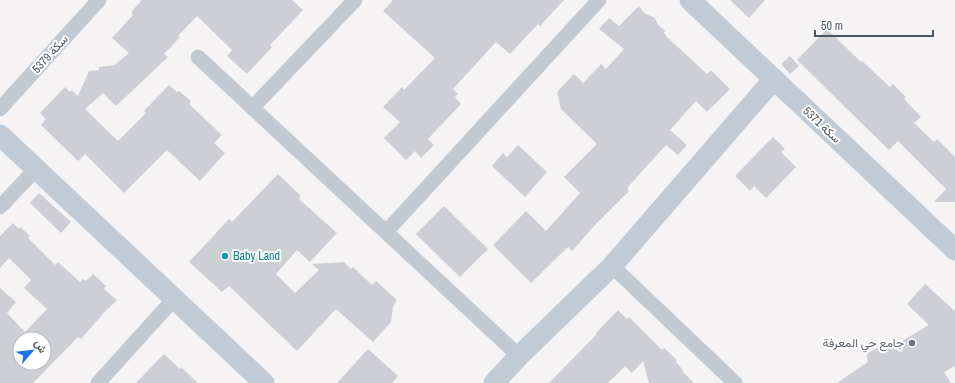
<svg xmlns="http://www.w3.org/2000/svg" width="955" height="383" font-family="'Archivo Narrow',Vazirmatn,sans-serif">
<rect width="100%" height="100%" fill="#f5f3f3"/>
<!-- building -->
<g fill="#cdcfd5" fill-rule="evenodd">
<path d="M142 0H292L303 10 270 45 272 47 247 74 227 56 232 50 197 16 178 36 180 37 164 54 168 57 116 106 103 93 85 109 118 141 146 113 144 111 169 85 177 92 179 91 191 101 189 104 222 135 214 143 225 153 200 181 167 150 124 193 85 154 78 161 41 125 46 119 40 113 65 87 70 92 72 90 78 96 89 71 99 70V67L115 65 129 53 112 38 133 15 131 12Z"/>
<path d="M393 0H564L540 26 538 24 510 54 496 42 453 89 458 94 455 97 461 104 428 139 434 145 421 158 415 151 406 160 384 138 400 122 383 107 402 87 404 90 435 58 383 11Z"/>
<path d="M730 0H765L749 18Z"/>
<path d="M639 6 644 13 655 18 658 25 665 31 664 33 667 37 707 74 711 70 730 89 707 112 696 101 670 130 687 145 678 155 666 145 627 188 629 191 595 225 572 251 568 247 531 283 493 245 526 211 546 231 580 193 564 177 597 144 561 109 557 92 574 74 583 83 601 64 606 69 624 49 599 29 609 18 619 26Z"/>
<path d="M827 29 861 62 862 61 890 87 893 84 906 97 904 99 921 117 914 123 934 142 937 139 955 157V202H934L946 189 898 141 889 150 797 60Z"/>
<path d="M790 56 799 66 790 74 781 64Z"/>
<path d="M773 137 785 149 781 152 796 167 766 198 754 186 750 191 735 176Z"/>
<path d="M518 145 547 172 525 197 492 166 503 153 507 157Z"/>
<path d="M278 174 301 196 299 199 337 233 310 262 297 250 276 274 295 293 319 270 312 264 344 262 351 269 353 267 372 285 376 281 397 300 393 307 391 322 373 342 336 309 297 351 229 286 222 292 189 262 229 219 232 222Z"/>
<path d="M39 193 71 222 61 233 30 203Z"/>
<path d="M444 206 488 249 460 277 416 234Z"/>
<path d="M13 223 19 229 20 227 30 236 28 238 55 265 58 262 80 282 83 279 86 281 93 274 106 286 104 289 117 300 108 309V308L81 339 78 337 33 383H0V288L16 302 7 313 25 332 47 309 24 288 31 280 9 258 0 268V236ZM20 339H44V363H20Z"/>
<path d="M925 284 955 311V366L944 372 951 383H837L868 362 866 354 888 342 892 347 929 325 907 304Z"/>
<path d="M618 310 627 319 629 317 662 350 664 348 677 360 676 362 683 370 682 371 694 383H649L643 361 632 373 625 366 608 383H549L597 334 596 333Z"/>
<path d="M368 349 398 376 392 383H337Z"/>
<path d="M164 354 180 369 181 367 198 383H136Z"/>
</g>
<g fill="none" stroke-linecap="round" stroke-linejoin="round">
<!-- street -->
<g stroke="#c1cad2" stroke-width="15">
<path d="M198 57 519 356"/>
<path d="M252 108 355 0"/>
<path d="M0 109 99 0"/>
<path d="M0 207 36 169"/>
<path d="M386 232 599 0"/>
<path d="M612 266 735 383"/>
<path d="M98 383 174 299"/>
</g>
<!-- secondary -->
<g stroke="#c1cbd6" stroke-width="21">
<path d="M690 0 955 250"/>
<path d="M0 135 264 383"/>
<path d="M494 383 519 356 612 266 774 79"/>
</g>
</g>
<!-- markers -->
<circle fill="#0f9aa8" stroke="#fff" stroke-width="1.5" cx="225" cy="256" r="4"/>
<circle fill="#6b7280" stroke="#fff" stroke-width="1.5" cx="912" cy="343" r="4"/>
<g text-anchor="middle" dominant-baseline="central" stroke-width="4" stroke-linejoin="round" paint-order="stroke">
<!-- street labels -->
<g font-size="12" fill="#4a5661" stroke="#fff">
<text transform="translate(50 54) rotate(-48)">سكة 5379</text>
<text transform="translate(822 125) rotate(43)">سكة 5371</text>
</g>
<!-- culture labels -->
<g font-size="12" fill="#0d838f" stroke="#fff" text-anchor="start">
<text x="233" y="256">Baby Land</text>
</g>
<!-- worship labels -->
<g font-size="12" fill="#5b616d" stroke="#fff" text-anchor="end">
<text x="904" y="343">جامع حي المعرفة</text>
</g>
</g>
<!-- north arrow -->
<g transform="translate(32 351) rotate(62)"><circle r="19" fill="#ffffff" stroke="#b7bbc0"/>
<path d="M0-3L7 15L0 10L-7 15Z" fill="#1a73e8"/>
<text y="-6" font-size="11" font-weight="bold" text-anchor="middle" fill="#4a5661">ش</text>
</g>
<!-- scale -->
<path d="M815 30v6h118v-6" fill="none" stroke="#4a5661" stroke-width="2"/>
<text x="821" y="30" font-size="12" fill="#4a5661" stroke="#ffffff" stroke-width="3" paint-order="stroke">50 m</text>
</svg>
